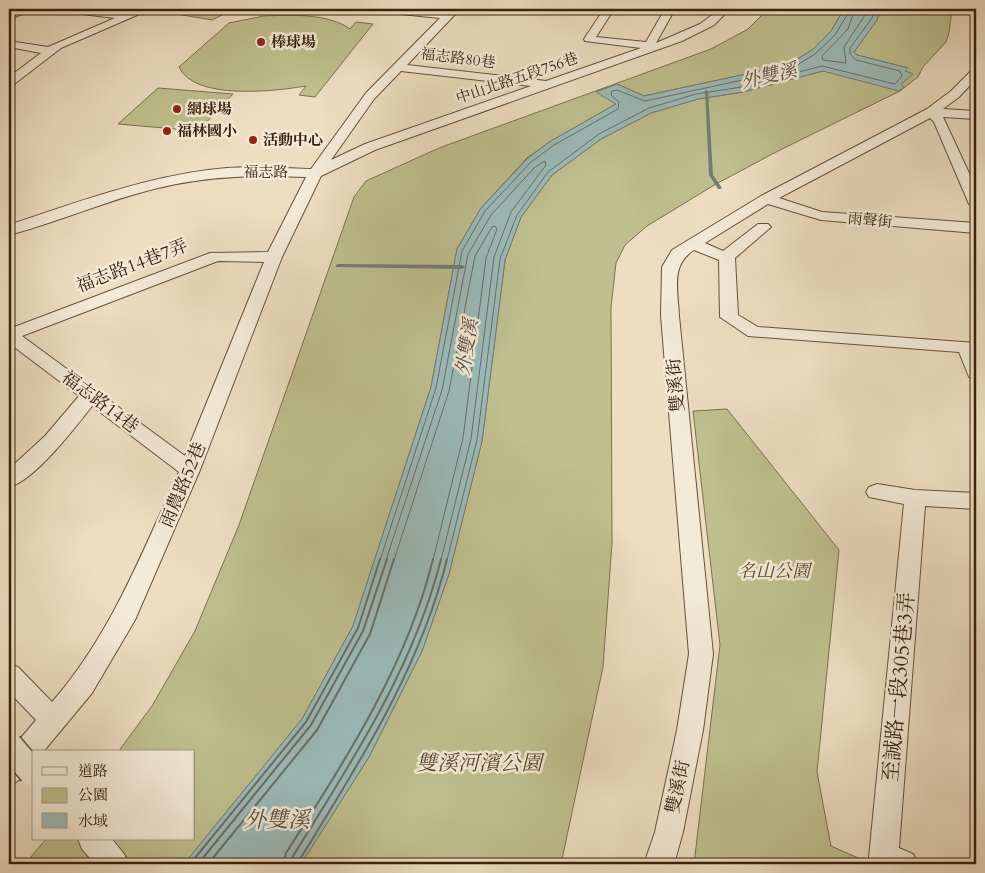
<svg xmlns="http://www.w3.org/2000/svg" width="985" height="873" font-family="Cardo,'Noto Serif TC',serif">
<rect width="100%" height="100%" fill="#eddec2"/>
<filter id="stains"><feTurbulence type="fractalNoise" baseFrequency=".004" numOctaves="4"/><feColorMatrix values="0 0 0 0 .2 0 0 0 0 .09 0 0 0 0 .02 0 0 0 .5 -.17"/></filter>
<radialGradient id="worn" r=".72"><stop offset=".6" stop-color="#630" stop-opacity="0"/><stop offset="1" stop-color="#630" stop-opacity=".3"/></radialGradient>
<!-- green -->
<g fill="#bfbf8f" stroke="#7c704e">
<path d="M171 9H234L212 20 165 12Z"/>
<path d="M768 9H844L831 31 812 50 788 65 644 96 617 84 597 91 616 104 551 141 527 158 481 208 457 249 431 387 353 626 302 719 184 864H25L46 839H194V752H118L152 706 195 631 239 525 354 197 366 181 439 148 711 49 748 29Z"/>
<path d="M880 9H952L949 33 946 42 923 67 918 77 900 91 780 150 716 184 647 226 625 245 616 263 611 307 612 543 603 667 561 864H301L369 757 422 651 449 574 482 441 505 260 521 217 552 175 601 139 651 113 698 99 743 92 823 71 900 85 912 74 905 71 908 68 857 55 854 52 877 20Z"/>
<path d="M264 16C291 15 328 13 350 29L356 22 373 24 315 97 299 95 306 86C277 91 194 101 179 67L229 23Z"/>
<path d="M158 88 233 94 198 131 118 124Z"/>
<path d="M727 409 839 550 817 772 831 846 872 864H694L720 645 693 411Z"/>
</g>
<!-- water -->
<path fill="#9bbbbb" stroke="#747d75" d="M844 9H880L877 20 854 52 857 55 908 68 905 71 913 74 901 84 904 87 899 91 823 71 743 92 698 99 651 113 601 139 552 175 521 217 505 260 482 441 449 574 422 651 369 757 301 864H184L302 719 353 626 431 387 457 249 481 208 528 158 551 141 616 104 596 92 617 84 644 96 788 65 812 50 831 31Z"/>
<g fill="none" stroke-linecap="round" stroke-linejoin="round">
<!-- shore-far1 -->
<g stroke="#6a6e64" stroke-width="1">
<path d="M855 9 848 29 822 56 823 60 846 63 844 47 869 9"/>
<path d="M380 560 436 388 462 251 485 211 531 162 554 145 618 109 619 102 611 95 612 91 617 90 645 101 789 70 815 54 835 35 847 15 848 9"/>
<path d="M386 560 442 390 468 254 491 215 535 167 545 161 546 165 511 212 494 257 471 439 441 560"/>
<path d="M394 560 449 391 475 256 492 227 495 226 497 229 486 258 463 438 433 560"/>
<path d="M447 560 477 440 500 259 517 215 548 172 599 134 649 108 696 94 742 87 822 66 895 84 902 76 900 71 856 60 850 54V48L872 18 875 9"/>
</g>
<!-- shore -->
<g stroke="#6a6e64" stroke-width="2">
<path d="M190 864 306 722 358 628 380 559"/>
<path d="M198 864 311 725 363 631 387 559"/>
<path d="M208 864 317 730 370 634 394 559"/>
<path d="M283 864 286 853C344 762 407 666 433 559"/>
<path d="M291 864 293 856C351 763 414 667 441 559"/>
<path d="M297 864C356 768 420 670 447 559"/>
</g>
<!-- stream -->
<g fill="#747d75" fill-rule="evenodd">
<path d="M705 90 708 91 713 175 722 188 720 189H718L709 175Z"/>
<path d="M338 264 462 265 465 267 462 269 336 267V265Z"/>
</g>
<!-- minor casing -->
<g stroke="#67503a" stroke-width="2">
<g id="minor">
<path d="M19 9H32L9 20V13Z"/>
<path d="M60 9C82 8 102 12 124 13 133 13 141 8 151 9L61 48 13 85 9 86V77L41 53 9 47V41L48 47 115 18 65 12Z"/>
<path d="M376 9H408L446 13 449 9H460L407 65 546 81 641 48 585 41 584 39 604 9H614L596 37 646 42 665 9H675L656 43 700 24 720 9H730L714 25 682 41 375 150 321 176 282 257 200 470 135 620 92 693 43 752H34C34 767 24 780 9 785V752L36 720 9 692V664L18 667 52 702C111 635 142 552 179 472L92 406C75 428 34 481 9 487V469L45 436 79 396 9 343V329L210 253 268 252 306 177C256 175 208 176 158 188 107 200 59 222 9 235V225C74 203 140 179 208 170 242 165 277 168 311 169L366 93 440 18 381 12ZM401 71 531 86 365 144 331 160 374 99ZM218 261 264 262 185 456 22 336Z"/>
<path d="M529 9H542L533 14 529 13Z"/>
<path d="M976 68V79L959 97 943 109 976 111V119L943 117 976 188V208L969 204 934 122 930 118 779 198 822 212 976 223V233L821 220 768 204 705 243 723 251 758 224H768L771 227 735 258 738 315 758 327 976 343V379L969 377 959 352 748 336 720 317 719 260 694 250C670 265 678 291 679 316L713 654 703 730 683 832 674 864H644L655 832 677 730 689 654 661 316 662 267 672 250 761 196 927 109 951 91 972 70Z"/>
<path d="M877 484 915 490 976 493V509L925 506 899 848 913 854 918 864H872L869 857 904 504 869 497 866 492 869 487Z"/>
<path d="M78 839H112L124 854 129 864H95L82 849Z"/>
</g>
</g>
<!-- minor -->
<use href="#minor" fill="#f3ead7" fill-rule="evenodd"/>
<!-- minor-bridge casing -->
<g stroke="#67503a" stroke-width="29" stroke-linecap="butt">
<path id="minor-bridge" d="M9 745 32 772"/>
</g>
<!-- minor-bridge -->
<use href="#minor-bridge" stroke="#f3ead7" stroke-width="26"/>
</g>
<!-- markers -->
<g fill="#8f2418" stroke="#f3ead7" stroke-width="2">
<circle cx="261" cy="42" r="5"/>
<circle cx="177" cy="109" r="5"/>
<circle cx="167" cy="131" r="5"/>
<circle cx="253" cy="140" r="5"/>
</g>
<g text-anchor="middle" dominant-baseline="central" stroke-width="5" stroke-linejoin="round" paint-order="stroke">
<!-- far-poi labels -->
<g font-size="15" font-weight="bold" fill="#3a200d" stroke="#f3ead7" text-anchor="start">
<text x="271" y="42">棒球場</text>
<text x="187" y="109">網球場</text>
<text x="177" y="131">福林國小</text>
<text x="263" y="140">活動中心</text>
</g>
<!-- far-street labels -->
<g font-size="15" fill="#3a200d" stroke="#f3ead7">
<text transform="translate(458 58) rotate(7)">福志路80巷</text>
<text transform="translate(517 78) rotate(-19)">中山北路五段756巷</text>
<text x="266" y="172">福志路</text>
<text transform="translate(870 220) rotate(5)">雨聲街</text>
</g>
<!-- street labels -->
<g font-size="18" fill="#3a200d" stroke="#f3ead7">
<text transform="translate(132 266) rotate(-21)">福志路14巷7弄</text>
<text transform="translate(676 385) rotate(-95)">雙溪街</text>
<text transform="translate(100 402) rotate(37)">福志路14巷</text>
<text transform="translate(183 485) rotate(-67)">雨農路52巷</text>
<text transform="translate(678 787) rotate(-78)">雙溪街</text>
</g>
<!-- park labels -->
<g font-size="18" font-style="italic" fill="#5b482e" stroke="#f3ead7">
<text x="774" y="571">名山公園</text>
</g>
<!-- water labels -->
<g font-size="19" font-style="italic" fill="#574e41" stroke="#f3ead7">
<text transform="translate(769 76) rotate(-13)">外雙溪</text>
<text transform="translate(467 347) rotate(-81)">外雙溪</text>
</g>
<!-- near-street labels -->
<g font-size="21" fill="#3a200d" stroke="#f3ead7">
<text transform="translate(899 687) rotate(-85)">至誠路一段305巷3弄</text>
</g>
<!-- near-park labels -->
<g font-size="21" font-style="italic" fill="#5b482e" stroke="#f3ead7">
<text x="479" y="763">雙溪河濱公園</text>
</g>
<!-- near-water labels -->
<g font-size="22" font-style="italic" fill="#574e41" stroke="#f3ead7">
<text x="277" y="820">外雙溪</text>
</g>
</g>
<!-- margin -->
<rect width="985" height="873" fill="none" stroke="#eddec2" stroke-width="30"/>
<rect x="10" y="10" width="965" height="853" fill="none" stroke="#3a200d" stroke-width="2.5"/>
<rect x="15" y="15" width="955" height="843" fill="none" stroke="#3a200d"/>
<!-- legend -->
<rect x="32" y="750" width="162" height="90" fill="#f3ead7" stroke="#a99986"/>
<rect x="42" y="767" width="25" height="8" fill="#f3ead7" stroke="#a99986"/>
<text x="78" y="776" font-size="15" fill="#3a200d">道路</text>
<rect x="42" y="788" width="25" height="15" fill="#bfbf8f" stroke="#a99986"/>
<text x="78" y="800" font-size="15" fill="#3a200d">公園</text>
<rect x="42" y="813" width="25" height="15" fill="#9bbbbb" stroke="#a99986"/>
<text x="78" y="826" font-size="15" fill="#3a200d">水域</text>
<rect width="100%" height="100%" filter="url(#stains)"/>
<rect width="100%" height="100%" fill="url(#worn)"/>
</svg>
